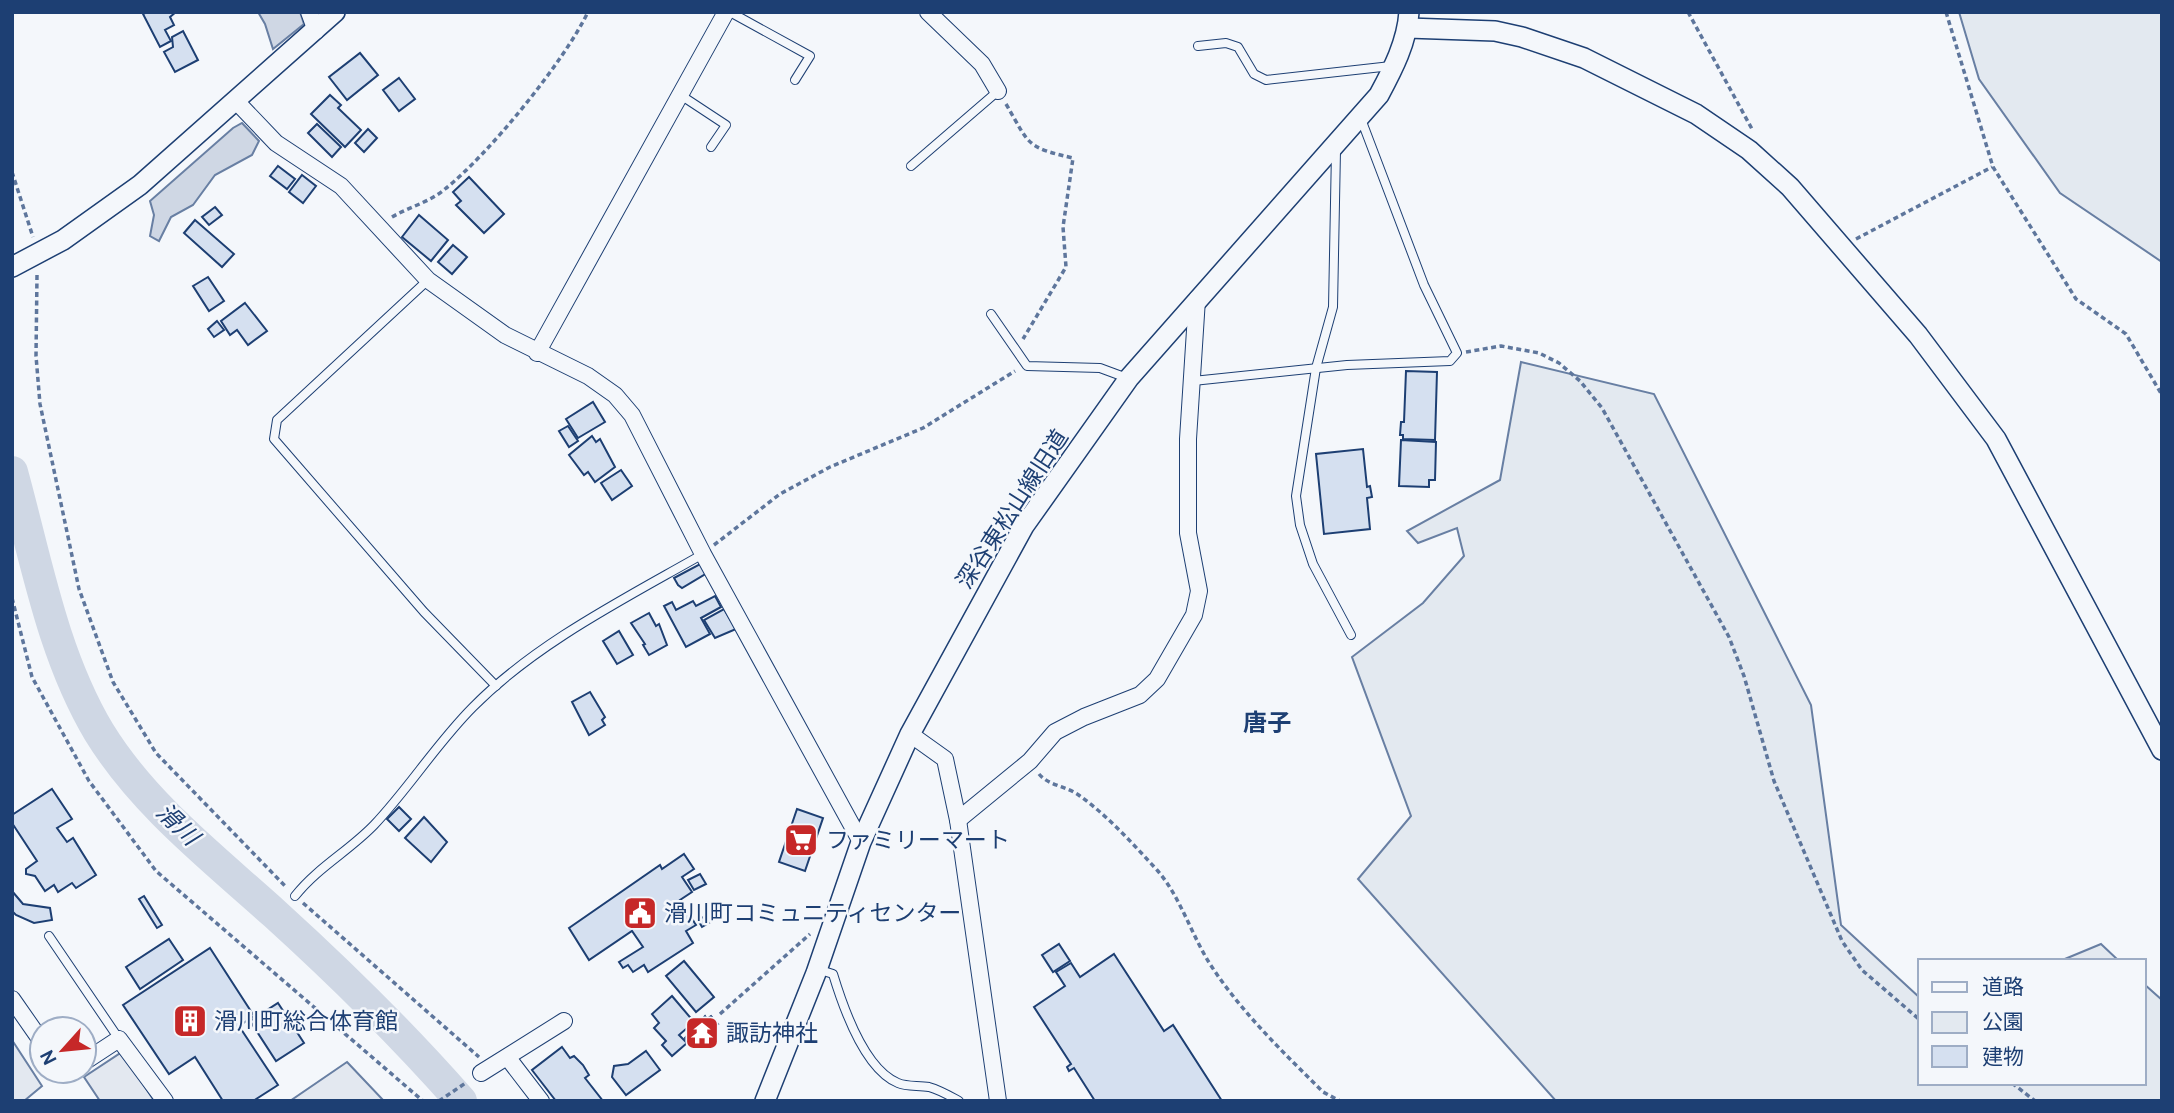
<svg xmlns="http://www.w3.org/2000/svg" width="2174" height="1113" font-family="Cabin,'Noto Sans JP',sans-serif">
<rect width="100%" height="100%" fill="#f4f7fb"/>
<!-- green -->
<g fill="#e3e9f0" stroke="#687fa3" stroke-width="2">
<path d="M1959 12H2162V262L2060 193 1979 79Z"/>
<path d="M1521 362 1654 394 1811 705 1841 925 1920 998V1083H2144V984L2162 1000V1101H1556L1358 879 1411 816 1352 657 1423 603 1464 556 1457 528 1418 543 1407 531 1500 480Z"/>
<path d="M2101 944 2119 961H2060Z"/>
</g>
<!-- parking -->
<g fill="#e3e8f0" stroke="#687fa3" stroke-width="2">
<path d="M12 1040 42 1086 24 1101H12Z"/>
<path d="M122 1052 153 1099 155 1101H100L84 1077Z"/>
<path d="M347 1062 384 1101H290Z"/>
</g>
<!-- water -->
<g fill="#cfd7e4" stroke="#687fa3" stroke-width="2">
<path d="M258 12H300L304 24 273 49 265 24Z"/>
<path d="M242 123 259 141 252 155 215 175 193 205 171 217 159 241 150 236 154 215 150 201 233 128Z"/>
</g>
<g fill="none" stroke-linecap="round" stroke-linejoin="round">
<!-- river -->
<path stroke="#cfd7e4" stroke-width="32" d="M12 472C36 559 52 653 99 732 143 804 213 858 275 914 340 973 403 1035 461 1101"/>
</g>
<!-- building -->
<g fill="#d5e0f0" stroke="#1d3f73" stroke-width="2">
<path d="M147 12H176L170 17 174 25 165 30 171 41 160 47 143 14Z"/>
<path d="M183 31 198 60 175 72 164 52 173 47 172 37Z"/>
<path d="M360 53 378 75 347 100 329 77Z"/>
<path d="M399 78 415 99 399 111 383 90Z"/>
<path d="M330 95 341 105 338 108 361 130 345 147 311 114Z"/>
<path d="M317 124 341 147 332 157 308 133Z"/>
<path d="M368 129 377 138 364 152 355 143Z"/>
<path d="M278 166 295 179 287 189 270 176Z"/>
<path d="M302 175 316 186 303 203 289 192Z"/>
<path d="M469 177 504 214 484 233 456 205 461 201 453 192Z"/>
<path d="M215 207 222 215 209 225 202 217Z"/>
<path d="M419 215 448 240 431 261 402 237Z"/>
<path d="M195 220 234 254 222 267 184 233Z"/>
<path d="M453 245 467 257 452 274 438 262Z"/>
<path d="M208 277 224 301 209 311 193 286Z"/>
<path d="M245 303 267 331 248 345 237 330 230 335 221 321Z"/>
<path d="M217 321 224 330 214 337 208 329Z"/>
<path d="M1406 371 1437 372 1435 440 1403 439V435H1400L1401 422H1404Z"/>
<path d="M593 402 605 422 578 438 566 419Z"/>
<path d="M568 426 578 441 569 447 559 431Z"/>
<path d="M592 436 596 442 600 439 615 467 595 482 588 472 584 475 569 455Z"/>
<path d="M1401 440 1436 442 1435 480H1429V487L1399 486Z"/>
<path d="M1363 449 1367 487 1370 486 1372 497 1367 498 1370 529 1324 534 1316 454Z"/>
<path d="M621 470 632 486 612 500 601 483Z"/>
<path d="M702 563 707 573 682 588 678 585 674 578Z"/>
<path d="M715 596 721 607 701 618 710 634 686 647 664 606 672 602 676 610 693 601 696 606Z"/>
<path d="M724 609 736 629 715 638 704 620Z"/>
<path d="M649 613 656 626 659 624 667 645 649 655 643 645 645 644 631 623Z"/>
<path d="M619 631 633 655 617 664 603 641Z"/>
<path d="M590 692 605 717 602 720 605 725 589 735 572 702Z"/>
<path d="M52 789 72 819 57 828 67 842 73 838 96 875 76 888 72 883 58 892 54 885 45 891 35 876 26 874V869L37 861 12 823V815Z"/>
<path d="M399 807 411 819 399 831 387 819Z"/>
<path d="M797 809 823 818 805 871 779 862Z"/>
<path d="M424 817 447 842 431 862 405 838Z"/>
<path d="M684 854 694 869 682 877 692 892 680 900 696 925 686 931 693 943 648 972 644 965 633 972 628 965 623 968 619 962 643 947 632 931 589 960 569 928 660 865 662 869Z"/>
<path d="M700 874 706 884 694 890 688 880Z"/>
<path d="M12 891 23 904 50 908 52 920 34 923 16 915 12 911Z"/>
<path d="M144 896 162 925 157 928 139 899Z"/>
<path d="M705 916 709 923 702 927 698 920Z"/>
<path d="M169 939 183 960 140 989 126 967Z"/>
<path d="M1059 944 1070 961 1053 972 1042 955Z"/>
<path d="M210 948 254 1016 239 1026 278 1085 253 1101H223L195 1057 169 1074 123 1005Z"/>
<path d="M1114 954 1164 1031 1173 1025 1222 1101H1095L1074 1068 1069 1071 1067 1067 1071 1064 1034 1007 1065 986 1056 972 1071 963 1080 977Z"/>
<path d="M684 961 714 997 696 1012 666 976Z"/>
<path d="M672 996 694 1022 679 1035 687 1043 672 1056 662 1045 666 1041 654 1028 659 1023 652 1014Z"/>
<path d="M278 1003 304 1043 276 1061 250 1021Z"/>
<path d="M705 1016 707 1019 711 1016 718 1024 714 1027 716 1029 692 1046 685 1038Z"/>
<path d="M562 1047 570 1058 574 1056 583 1065 589 1075 585 1078 603 1101H556L532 1070Z"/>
<path d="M646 1051 660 1070 626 1095 612 1077 614 1066 628 1064Z"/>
</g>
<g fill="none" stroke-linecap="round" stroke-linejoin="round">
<!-- service casing -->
<g stroke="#1d3f73" stroke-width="10">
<g id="service">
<path d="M730 12 810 56 795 80"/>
<path d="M1198 46 1226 43 1238 47 1254 74 1266 80 1391 66"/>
<path d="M682 96 726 125 711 147"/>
<path d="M1336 150 1333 307 1316 368 1296 496 1300 525 1313 564 1351 635"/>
<path d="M911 166 998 91"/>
<path d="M428 280 277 420 274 439 424 612 496 686"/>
<path d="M991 314 1027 366 1100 368 1127 378"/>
<path d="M1193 381 1347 365 1450 361 1457 353 1424 285 1361 119"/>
<path d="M295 896C318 867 349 851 374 825 409 788 437 743 473 707 536 643 626 598 703 554"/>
<path d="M49 936 119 1039"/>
<path d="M817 969 833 974C843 1007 864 1069 898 1083 907 1087 919 1085 929 1087 940 1090 950 1096 959 1101"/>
</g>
</g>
<!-- minor casing -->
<g stroke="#1d3f73" stroke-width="18">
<g id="minor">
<path d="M309 12 316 31"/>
<path d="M928 12 982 64 998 91"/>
<path d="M235 100 276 143 341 186 428 280 505 335 588 376 615 395 632 415 703 554 861 842"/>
<path d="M537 353 726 12"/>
<path d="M910 734 945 759 958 820 998 1101"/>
<path d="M958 820 1030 761 1055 732 1084 717 1140 695 1157 679 1194 615 1199 591 1188 533V439L1197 299"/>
<path d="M12 999 42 1042"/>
<path d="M508 1058 541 1101"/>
<path d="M84 1062 119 1039 165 1101"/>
<path d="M67 1071H70"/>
<path d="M481 1073 564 1021"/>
</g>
</g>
<!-- tertiary casing -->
<g stroke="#1d3f73" stroke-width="22">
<g id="tertiary">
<path d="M1408 28 1495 31 1522 37 1584 58 1696 114 1749 150 1790 187 1918 335 1996 439 2162 750"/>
<path d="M12 267 63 240 140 185 335 12"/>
<path d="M765 1101 816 973 861 842 910 734 1024 526 1129 378 1379 95C1393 69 1407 42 1409 12"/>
</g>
</g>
<!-- path -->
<g stroke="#5e769c" stroke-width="3.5" stroke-dasharray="5 3.5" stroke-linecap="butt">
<path d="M1688 12 1752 129"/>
<path d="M1946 12 1993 167 2076 299 2126 334 2162 395"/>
<path d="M1006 104C1030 145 1025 147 1073 158L1063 227 1066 267 1023 339"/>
<path d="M12 172 33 237"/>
<path d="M392 217C409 207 430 202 445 189 488 155 564 62 588 12"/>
<path d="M1856 239 1992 167"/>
<path d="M37 275 36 356 40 404 79 589 113 682 156 753 287 888"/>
<path d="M1466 352 1501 346 1539 353 1559 363 1580 381 1602 408 1729 637 1744 676 1774 781 1842 941 1862 970 1920 1020"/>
<path d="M714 545 780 494 830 467 923 428 1015 371"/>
<path d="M12 598 32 677 89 781 156 871 423 1101"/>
<path d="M1039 774C1049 786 1067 786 1080 796 1109 817 1133 844 1157 870 1180 896 1191 934 1210 964 1241 1012 1283 1052 1323 1092L1340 1101"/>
<path d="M303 903 479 1057"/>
<path d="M720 1014 810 934"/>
<path d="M2012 1083 2035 1101"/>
<path d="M439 1101 467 1082"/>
</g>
<!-- service -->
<use href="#service" stroke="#f4f7fb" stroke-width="8"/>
<!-- minor -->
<use href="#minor" stroke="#f4f7fb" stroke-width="16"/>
<!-- tertiary -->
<use href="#tertiary" stroke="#f4f7fb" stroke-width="19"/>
</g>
<!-- icons -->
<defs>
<g id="supermarket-square" transform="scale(1.75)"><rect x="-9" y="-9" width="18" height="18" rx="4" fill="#c62828" stroke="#f4f7fb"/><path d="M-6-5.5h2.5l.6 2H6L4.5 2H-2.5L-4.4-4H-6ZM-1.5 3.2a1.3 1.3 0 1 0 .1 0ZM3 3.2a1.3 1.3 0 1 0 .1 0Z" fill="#fff"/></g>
<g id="civic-square" transform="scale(1.75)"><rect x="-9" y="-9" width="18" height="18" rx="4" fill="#c62828" stroke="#f4f7fb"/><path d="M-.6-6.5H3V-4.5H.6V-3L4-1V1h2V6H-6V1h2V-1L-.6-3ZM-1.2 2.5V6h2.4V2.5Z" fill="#fff"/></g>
<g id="building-square" transform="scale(1.75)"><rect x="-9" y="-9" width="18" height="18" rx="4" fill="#c62828" stroke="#f4f7fb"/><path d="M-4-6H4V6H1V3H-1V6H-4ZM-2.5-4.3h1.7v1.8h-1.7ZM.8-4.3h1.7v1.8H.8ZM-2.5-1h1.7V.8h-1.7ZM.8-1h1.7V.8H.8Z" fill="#fff"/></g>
<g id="temple-square" transform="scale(1.75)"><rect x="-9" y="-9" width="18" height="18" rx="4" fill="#c62828" stroke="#f4f7fb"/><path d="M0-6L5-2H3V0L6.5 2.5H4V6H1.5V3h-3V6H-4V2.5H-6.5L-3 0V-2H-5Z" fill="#fff"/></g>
</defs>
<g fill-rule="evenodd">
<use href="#supermarket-square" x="801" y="840"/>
<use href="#civic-square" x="640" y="913"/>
<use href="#building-square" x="190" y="1021"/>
<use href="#temple-square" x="702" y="1033"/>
</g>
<g text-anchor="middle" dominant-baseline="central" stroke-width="5" stroke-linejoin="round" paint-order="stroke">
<!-- street labels -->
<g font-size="23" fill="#1d3f73" stroke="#f4f7fb">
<text transform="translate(1012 509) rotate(-57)">深谷東松山線旧道</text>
</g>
<!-- poi labels -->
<g font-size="23" fill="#1d3f73" stroke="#f4f7fb" text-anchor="start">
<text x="826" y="840">ファミリーマート</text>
<text x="664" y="913">滑川町コミュニティセンター</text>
<text x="214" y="1021">滑川町総合体育館</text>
<text x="726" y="1033">諏訪神社</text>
</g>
<!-- neighbourhood labels -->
<g font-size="24" font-weight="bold" fill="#1d3f73" stroke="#f4f7fb">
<text x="1267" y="722">唐子</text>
</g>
<!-- water labels -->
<g font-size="24" font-style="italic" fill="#1d3f73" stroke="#f4f7fb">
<text transform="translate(178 824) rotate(44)">滑川</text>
</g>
</g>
<!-- border -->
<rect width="2174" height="1113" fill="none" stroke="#1d3f73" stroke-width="28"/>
<!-- legend -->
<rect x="1918" y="959" width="228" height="126" fill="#f4f7fb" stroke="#9eadc5" stroke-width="2"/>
<rect x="1932" y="982" width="35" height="10" fill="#f4f7fb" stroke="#9eadc5" stroke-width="2"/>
<text x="1982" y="994" font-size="21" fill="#1d3f73">道路</text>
<rect x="1932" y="1012" width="35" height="21" fill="#e3e9f0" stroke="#9eadc5" stroke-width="2"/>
<text x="1982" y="1029" font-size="21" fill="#1d3f73">公園</text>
<rect x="1932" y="1046" width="35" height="21" fill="#d5e0f0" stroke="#9eadc5" stroke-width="2"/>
<text x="1982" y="1064" font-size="21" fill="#1d3f73">建物</text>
<!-- north arrow -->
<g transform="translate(63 1050) rotate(243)"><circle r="33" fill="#f4f7fb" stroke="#9eadc5" stroke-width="2"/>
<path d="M0-5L12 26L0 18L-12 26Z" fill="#c62828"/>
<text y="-10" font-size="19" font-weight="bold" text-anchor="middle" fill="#1d3f73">N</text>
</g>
</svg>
